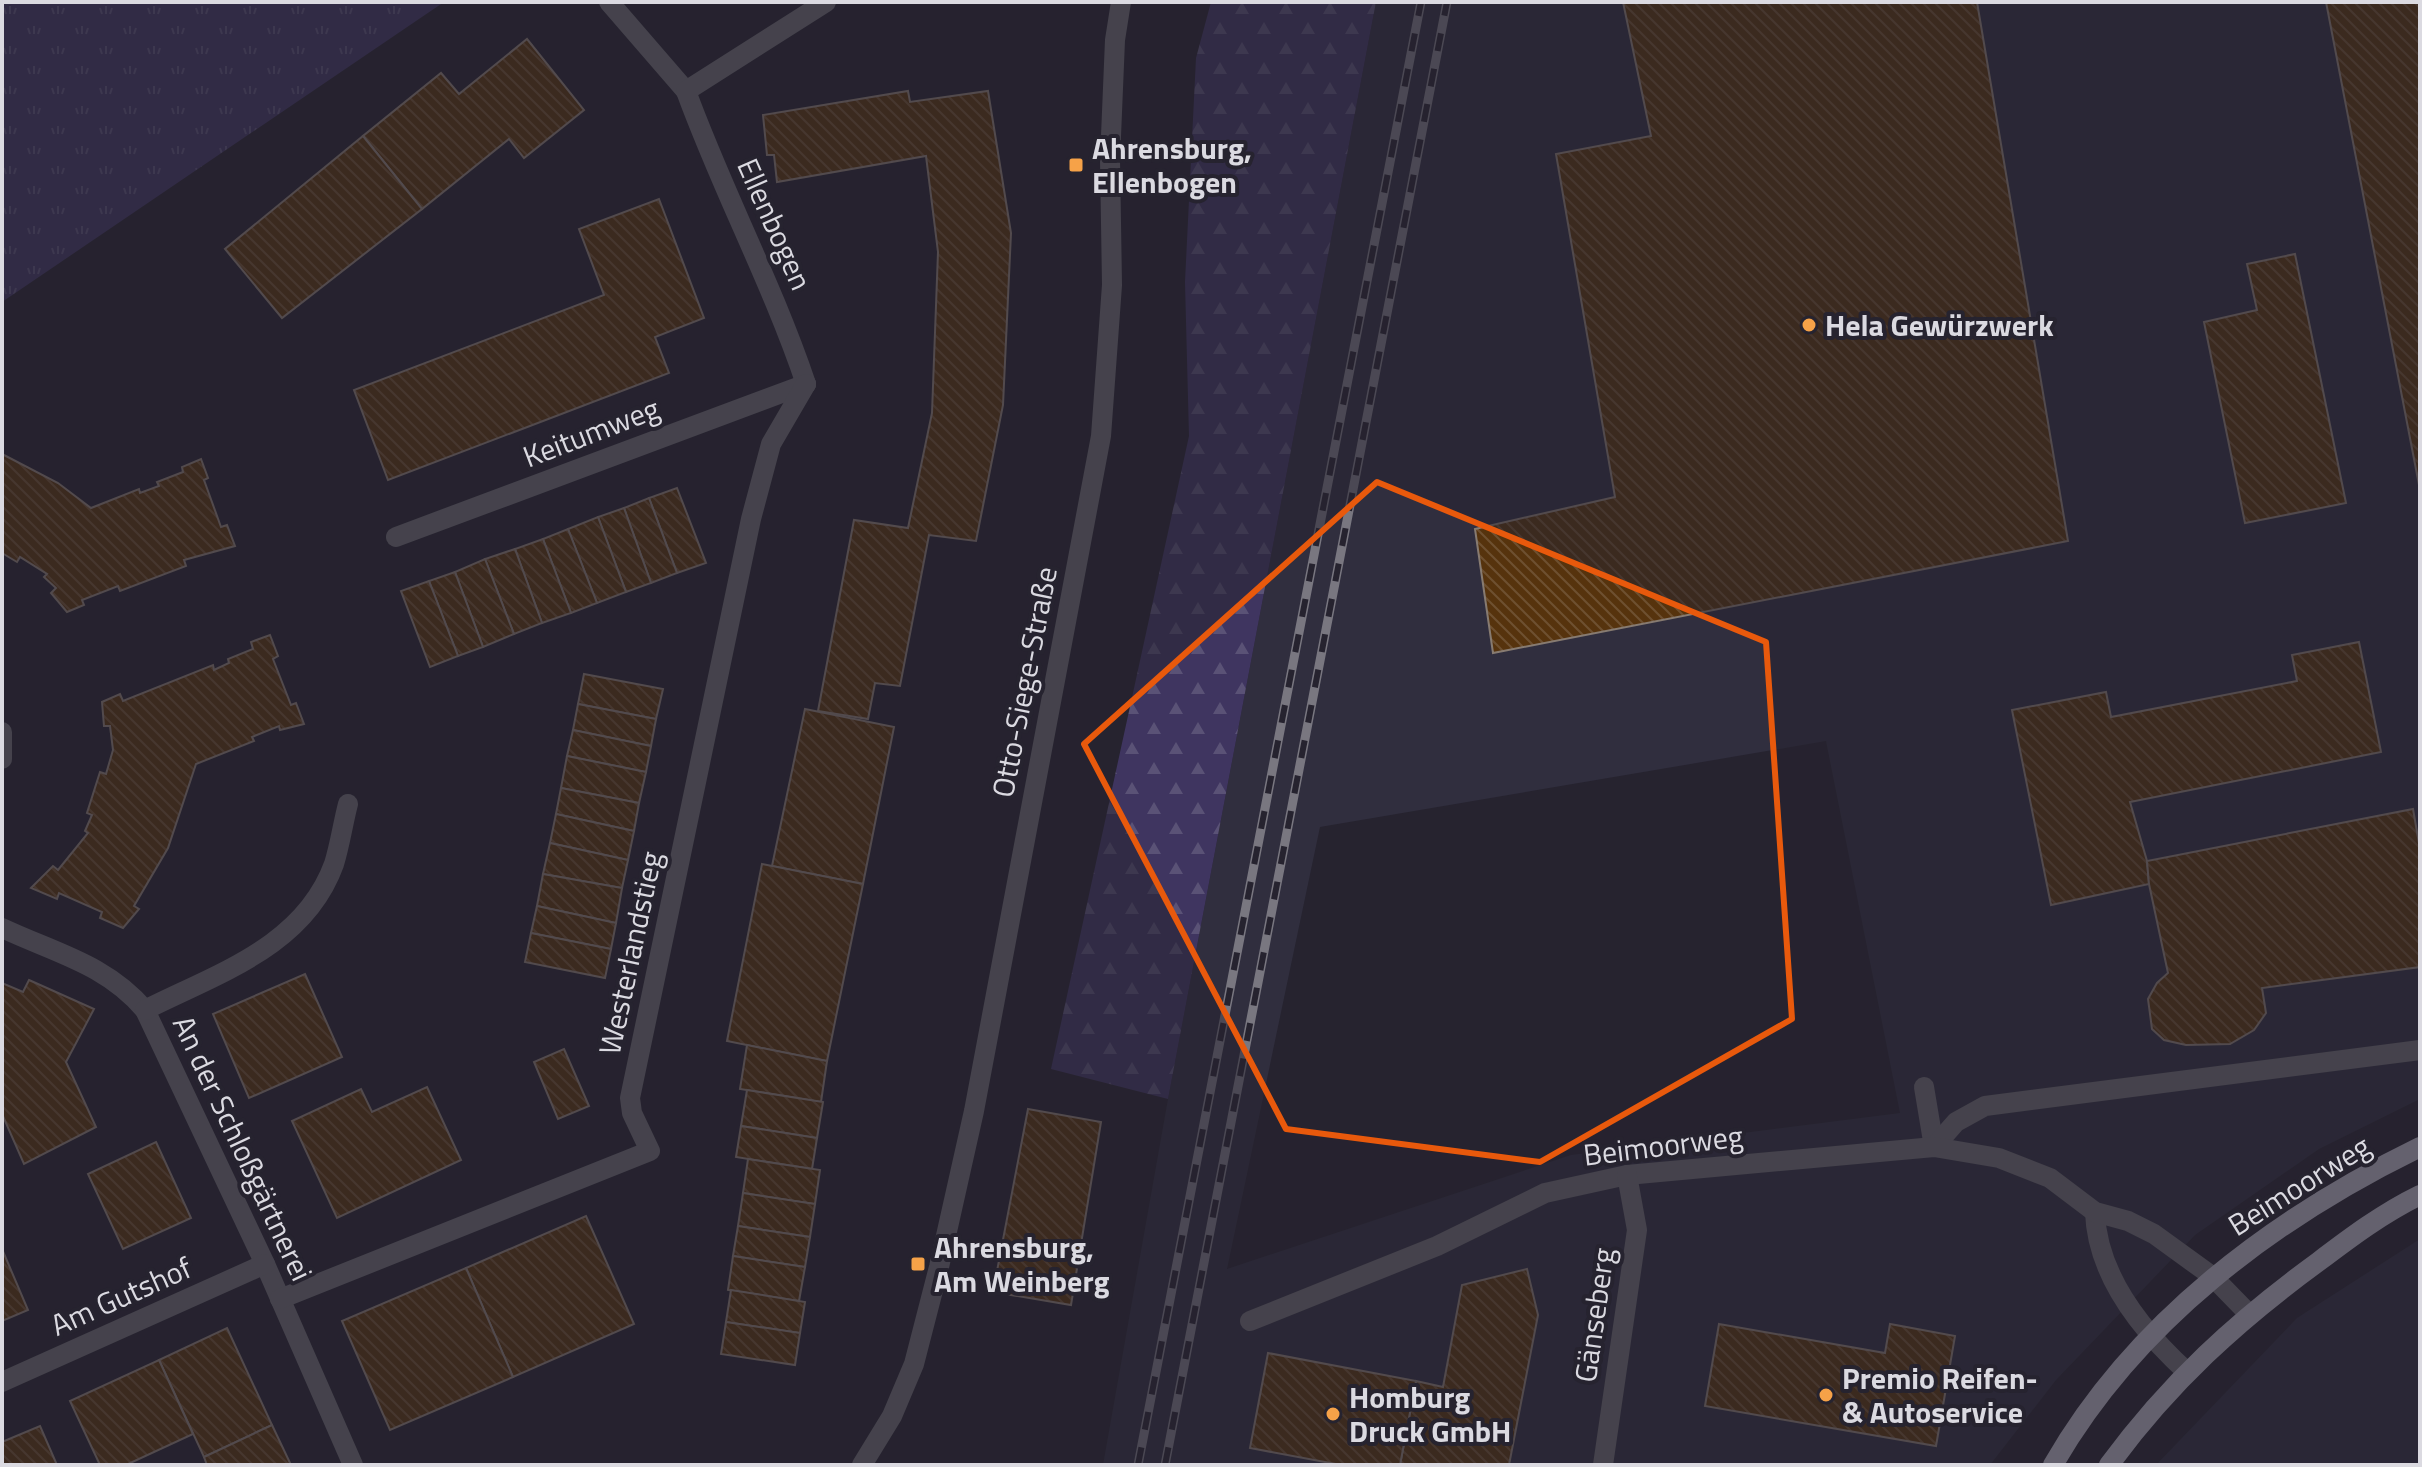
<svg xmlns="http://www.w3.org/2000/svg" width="2422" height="1467" font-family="'Titillium Web',sans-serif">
<defs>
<pattern id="forest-firs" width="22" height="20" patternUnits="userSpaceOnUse" patternTransform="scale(2)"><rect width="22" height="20" fill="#3f3560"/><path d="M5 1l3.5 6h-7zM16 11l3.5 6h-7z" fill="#5a5276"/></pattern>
<pattern id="park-tufts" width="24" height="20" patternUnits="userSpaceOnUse" patternTransform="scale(2)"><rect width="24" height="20" fill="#3f3560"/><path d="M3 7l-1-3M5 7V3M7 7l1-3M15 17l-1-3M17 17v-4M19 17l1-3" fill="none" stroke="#5a5276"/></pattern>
<pattern id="building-back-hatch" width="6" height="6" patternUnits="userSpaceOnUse" patternTransform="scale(2)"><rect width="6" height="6" fill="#56330d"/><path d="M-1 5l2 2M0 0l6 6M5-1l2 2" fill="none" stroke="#6e5030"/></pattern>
</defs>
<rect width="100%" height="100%" fill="#26232f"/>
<!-- built -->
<g fill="#302e3e" fill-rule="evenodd">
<path d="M1376 2H2420V1099L2319 1149 2195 1235 2056 1380 1990 1465H1103L1168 1099ZM1826 741 1900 1113 1571 1155 1227 1269 1320 827Z"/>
<path d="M2420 1239V1465H2156L2297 1318Z"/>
</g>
<!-- forest -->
<path fill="url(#forest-firs)" d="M1211 2H1376L1168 1099 1051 1069 1189 436 1185 282 1196 58Z"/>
<!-- park -->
<path fill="url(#park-tufts)" d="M2 2H444L2 302Z"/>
<!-- building -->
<g fill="url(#building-back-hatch)" stroke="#877b71" stroke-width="2">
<path d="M1623 2H1977L2068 541 1493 653 1475 529 1615 497 1556 154 1651 136Z"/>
<path d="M2326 2H2420V490Z"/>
<path d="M527 39 584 110 524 158 509 139 422 209 363 136 441 73 459 94Z"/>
<path d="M908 91 910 102 988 91 1011 233 1003 405 976 541 929 535 900 686 875 683 868 719 818 711 854 520 908 528 932 413 938 252 926 156 777 182 774 155H767L763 115Z"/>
<path d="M363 136 422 209 282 318 225 249Z"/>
<path d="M659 199 704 318 655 337 669 373 388 480 354 390 604 295 579 229Z"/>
<path d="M2295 254 2346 503 2245 523 2204 322 2257 310 2247 264Z"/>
<path d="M2 454 58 483 91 508 139 489 140 493 159 486 157 482 183 472 182 467 201 459 208 478 204 480 221 527 227 525 235 546 184 560 186 566 120 591 118 586 82 600 84 605 67 612 51 593 56 588 44 577 47 574 20 557 17 562 2 553Z"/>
<path d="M677 488 706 563 677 573 649 498Z"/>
<path d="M649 498 677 573 651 583 624 508Z"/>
<path d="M624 508 651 583 626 592 598 517Z"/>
<path d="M598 517 626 592 597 603 568 529Z"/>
<path d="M568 529 597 603 571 613 543 539Z"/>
<path d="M543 539 571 613 542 623 515 549Z"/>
<path d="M515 549 542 623 514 634 485 559Z"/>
<path d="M485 559 514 634 483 647 455 572Z"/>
<path d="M455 572 483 647 458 656 429 581Z"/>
<path d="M429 581 458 656 430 667 401 591Z"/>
<path d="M270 635 278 656 273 659 291 705 296 703 304 724 280 730 279 726 252 737 254 741 196 764 168 848 134 906 139 909 123 928 100 918 102 912 59 893 57 899 31 888 53 866 58 870 88 833 85 831 92 815 87 813 100 772 106 774 113 750 110 726H104L102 702 120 694 123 701 213 665 214 670 229 663 228 659 253 649 251 642Z"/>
<path d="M2359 642 2381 752 2130 802 2147 861 2149 884 2051 905 2012 710 2106 692 2111 717 2297 681 2292 655Z"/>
<path d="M584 674 663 689 656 719 578 704Z"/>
<path d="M578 704 656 719 651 746 573 730Z"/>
<path d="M805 709 894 727 863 884 772 866Z"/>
<path d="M573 730 651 746 646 772 567 756Z"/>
<path d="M567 756 646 772 639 803 561 788Z"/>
<path d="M561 788 639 803 634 831 556 814Z"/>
<path d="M2413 809 2420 849V967L2262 988 2266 1013 2254 1030 2230 1044 2186 1045 2164 1040 2152 1029 2148 999 2157 983 2168 973 2149 884 2147 861Z"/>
<path d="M556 814 634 831 628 860 550 843Z"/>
<path d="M550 843 628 860 622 888 543 874Z"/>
<path d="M762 864 863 884 827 1061 727 1041Z"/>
<path d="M543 874 622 888 616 923 537 906Z"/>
<path d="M537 906 616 923 611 949 531 933Z"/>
<path d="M531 933 611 949 605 978 525 962Z"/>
<path d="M305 974 342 1057 249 1098 213 1014Z"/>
<path d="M29 980 94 1009 66 1062 96 1127 24 1164 2 1114V983L23 992Z"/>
<path d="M747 1045 827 1061 821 1102 740 1089Z"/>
<path d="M564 1049 589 1106 558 1119 534 1062Z"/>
<path d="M427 1087 461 1160 337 1218 292 1121 361 1089 372 1112Z"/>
<path d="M747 1090 823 1102 817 1138 741 1126Z"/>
<path d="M1028 1109 1101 1122 1071 1305 993 1292Z"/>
<path d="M741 1126 817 1138 812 1169 736 1157Z"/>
<path d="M156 1142 191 1218 123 1249 88 1174Z"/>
<path d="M748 1159 820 1170 815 1204 743 1193Z"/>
<path d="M743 1193 815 1204 810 1237 738 1226Z"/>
<path d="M586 1216 634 1324 513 1377 466 1268Z"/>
<path d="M738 1226 810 1237 805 1267 733 1256Z"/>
<path d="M2 1249 28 1310 2 1321Z"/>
<path d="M733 1256 805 1267 799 1301 728 1290Z"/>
<path d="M466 1268 513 1377 390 1430 342 1321Z"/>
<path d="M1527 1269 1538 1315 1509 1465H1400L1416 1381 1443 1387 1462 1285Z"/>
<path d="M731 1290 805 1302 800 1333 726 1322Z"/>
<path d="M726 1322 800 1333 795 1365 721 1354Z"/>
<path d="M1719 1324 1885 1353 1890 1324 1955 1336 1936 1446 1705 1406Z"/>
<path d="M227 1328 272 1425 204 1457 159 1360Z"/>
<path d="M1268 1353 1416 1381 1400 1465H1341L1250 1448Z"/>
<path d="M159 1360 193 1434 126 1465H100L70 1401Z"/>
<path d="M272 1425 291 1465H207L204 1457Z"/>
<path d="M40 1426 57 1465H2V1442Z"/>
</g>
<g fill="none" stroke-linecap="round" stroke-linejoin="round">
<!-- minor -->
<g stroke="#6a696f" stroke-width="20">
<path d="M609 2 686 91"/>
<path d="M806 384C772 283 722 190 686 91L826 2"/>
<path d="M396 537 806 384"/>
<path d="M2 732V759"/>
<path d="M2 928C55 953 106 964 145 1010L265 1264 353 1465"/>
<path d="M145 1010C216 974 304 947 334 864 340 845 343 823 348 804"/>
<path d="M1924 1087 1934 1147"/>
<path d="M1934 1147 1956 1122 1985 1106 2420 1050"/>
<path d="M2095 1212C2097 1276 2141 1330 2187 1372"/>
<path d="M280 1299 650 1151 632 1113 630 1098 751 519 771 444 806 384"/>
<path d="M1250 1321 1437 1246 1545 1193 1627 1175 1934 1147 1999 1158 2050 1178 2095 1212 2128 1221 2154 1234 2212 1276 2248 1313"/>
<path d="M2 1382 265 1264"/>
<path d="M862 1465 892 1416 914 1364 939 1267 974 1111 1101 436 1112 285 1110 160 1115 40 1121 2"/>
<path d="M1603 1465 1637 1230 1627 1175"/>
</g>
<!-- major -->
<g stroke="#afadba" stroke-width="20">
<path d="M2053 1465C2135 1322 2274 1218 2420 1147"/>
<path d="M2109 1465C2169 1383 2237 1321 2318 1262 2351 1237 2383 1213 2420 1195"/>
</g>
<!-- rail casing -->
<g stroke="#797780" stroke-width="9">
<g id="rail">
<path d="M1138 1465 1421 2"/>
<path d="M1165 1465 1447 2"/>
</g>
</g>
<!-- rail -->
<use href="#rail" stroke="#26232f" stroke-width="6" stroke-dasharray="18" stroke-linecap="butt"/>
</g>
<!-- marked area -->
<path d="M0 0H2422V1467H0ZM1377 482 1766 642 1792 1019 1540 1162 1286 1129 1084 744Z" fill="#26232f" fill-opacity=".55" fill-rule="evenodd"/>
<path fill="none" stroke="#e8590c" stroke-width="6" stroke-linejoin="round" d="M1377 482 1766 642 1792 1019 1540 1162 1286 1129 1084 744Z"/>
<!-- markers -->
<g fill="#f6a248" stroke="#26232f" stroke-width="3">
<rect x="1068" y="157" width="16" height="16" rx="4"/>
<circle cx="1809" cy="325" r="8"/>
<rect x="910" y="1256" width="16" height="16" rx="4"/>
<circle cx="1826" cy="1395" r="8"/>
<circle cx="1333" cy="1414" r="8"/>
</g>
<g text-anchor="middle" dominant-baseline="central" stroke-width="8" stroke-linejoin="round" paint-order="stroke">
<!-- poi labels -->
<g font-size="30" font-weight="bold" fill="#dbdae1" stroke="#26232f" text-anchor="start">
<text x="1092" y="148">Ahrensburg,<tspan x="1092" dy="34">Ellenbogen</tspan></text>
<text x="1825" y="325">Hela Gewürzwerk</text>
<text x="934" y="1247">Ahrensburg,<tspan x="934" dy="34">Am Weinberg</tspan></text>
<text x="1842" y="1378">Premio Reifen-<tspan x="1842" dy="34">&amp; Autoservice</tspan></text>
<text x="1349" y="1397">Homburg<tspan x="1349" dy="34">Druck GmbH</tspan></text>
</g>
<!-- street labels -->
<g font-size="30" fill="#dbdae1" stroke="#26232f">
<text transform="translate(775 224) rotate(66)">Ellenbogen</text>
<text transform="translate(591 432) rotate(-21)">Keitumweg</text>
<text transform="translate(1024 682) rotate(-79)">Otto-Siege-Straße</text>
<text transform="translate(630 953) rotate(-78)">Westerlandstieg</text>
<text transform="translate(1663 1145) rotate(-7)">Beimoorweg</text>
<text transform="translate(243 1148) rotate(65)">An der Schloßgärtnerei</text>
<text transform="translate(2299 1185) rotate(-32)">Beimoorweg</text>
<text transform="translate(121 1296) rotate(-24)">Am Gutshof</text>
<text transform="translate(1594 1315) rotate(-82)">Gänseberg</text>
</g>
</g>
<!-- border -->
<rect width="2422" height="1467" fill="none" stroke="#dbdae1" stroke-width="8"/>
</svg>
